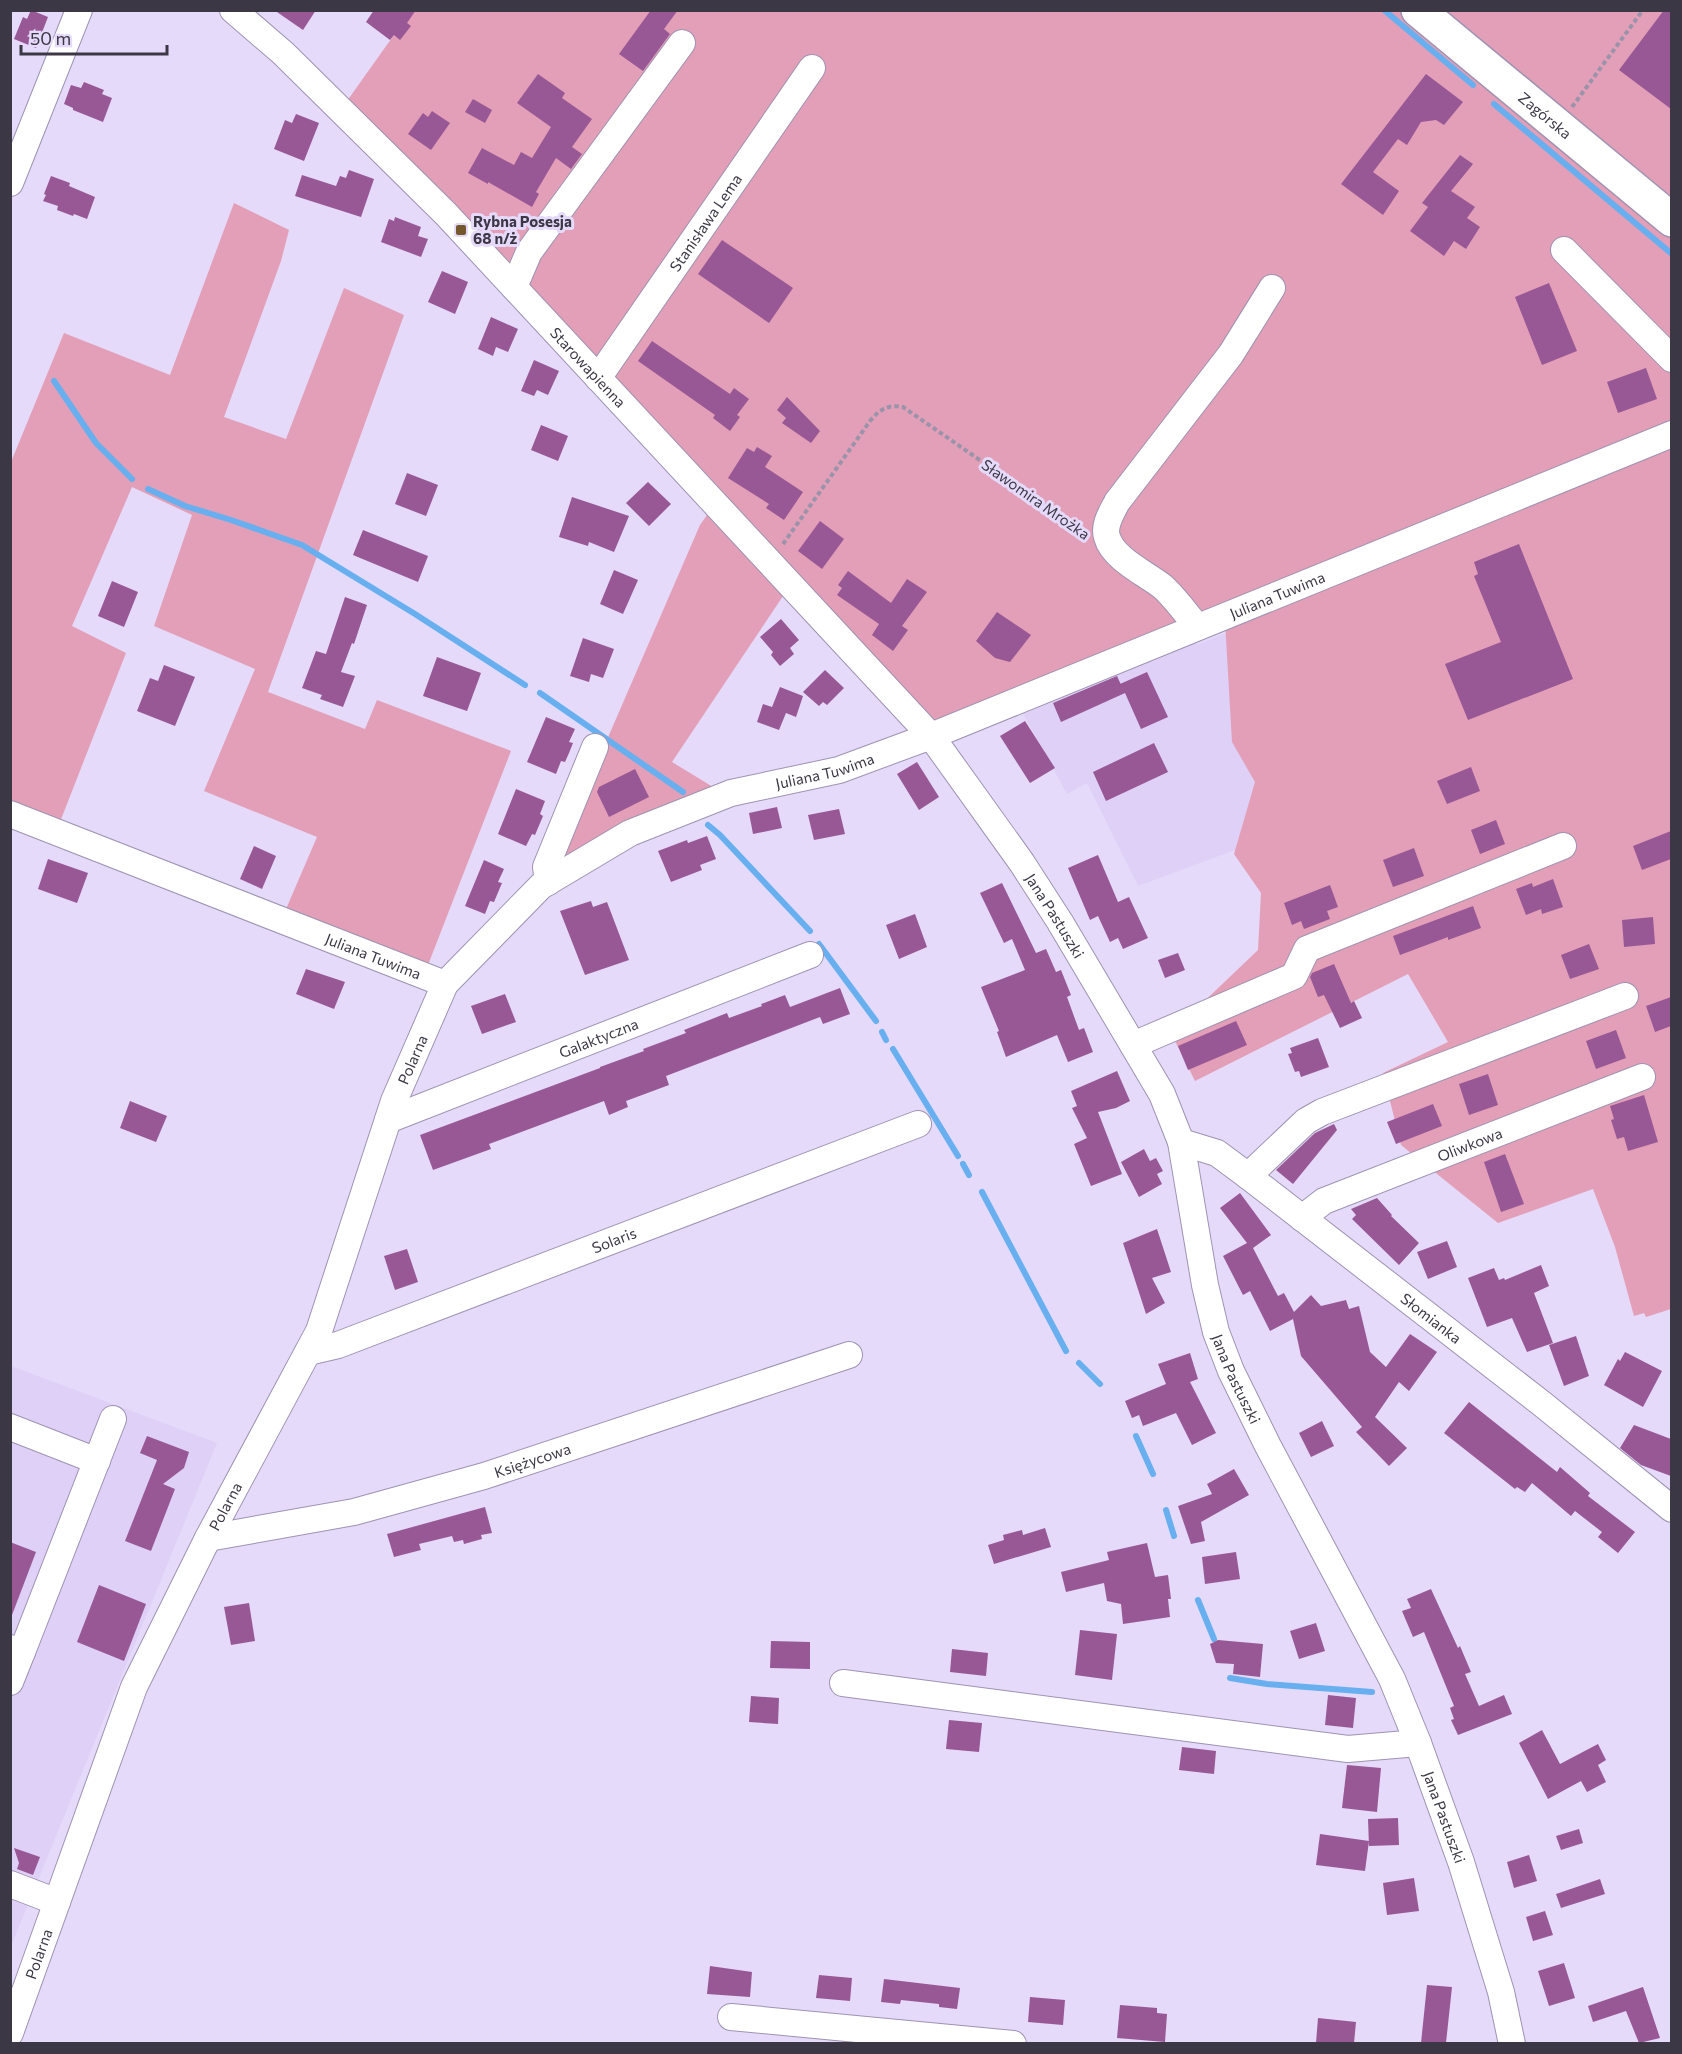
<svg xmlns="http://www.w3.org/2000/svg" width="1682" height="2054" font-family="Commissioner,sans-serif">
<rect width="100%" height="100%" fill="#e5dafa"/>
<!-- built -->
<g fill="#ded0f7">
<path d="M1556 498 1489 756 1138 886 1087 783 1067 794 1019 706 1176 642 1199 644Z"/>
<path d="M11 1366 217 1443 11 1946Z"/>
</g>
<!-- green -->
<g fill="#e29fb7">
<path d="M411 11H1671V1309L1646 1317 1644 1313 1634 1316 1615 1247 1593 1189 1498 1223 1401 1145 1383 1073 1448 1042 1408 974 1195 1081 1171 1033 1258 950 1261 893 1234 854 1255 782 1232 742 1225 621 933 740 347 101Z"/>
<path d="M234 203 289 230 281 261 224 417 286 439 344 288 404 315 268 692 365 729 377 700 511 751 428 965 283 916 317 837 204 791 255 669 154 626 192 515 132 487 72 626 126 653 58 827 11 807V462L64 333 170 375Z"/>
<path d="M707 515 783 596 672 762 713 787 551 869 700 525Z"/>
</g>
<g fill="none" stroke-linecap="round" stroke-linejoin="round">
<!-- stream -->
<g stroke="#68afef" stroke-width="6">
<path d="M1384 10 1473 85"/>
<path d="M1494 104 1672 254"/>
<path d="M54 381 96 443 132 479"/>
<path d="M148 489 185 506 231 520 302 545 415 614 525 685"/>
<path d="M540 693 683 792"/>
<path d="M708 825 720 835 810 931"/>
<path d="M819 944 876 1021"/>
<path d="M882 1032 886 1040"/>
<path d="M893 1049 958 1156"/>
<path d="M963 1164 969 1175"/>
<path d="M982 1192 1066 1351"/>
<path d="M1079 1363 1100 1384"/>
<path d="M1136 1436 1153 1474"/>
<path d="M1166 1510 1174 1536"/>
<path d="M1198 1600 1214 1639"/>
<path d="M1230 1678 1267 1684 1372 1692"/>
</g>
</g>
<!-- building -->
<g fill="#985895">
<path d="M31 10 48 17 36 48 14 39 23 17 27 19Z"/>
<path d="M274 10H316L303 30Z"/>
<path d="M374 10H416L407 23 411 26 400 40 394 35 390 40 366 22Z"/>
<path d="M651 10H678L664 29 670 34 643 71 619 54Z"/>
<path d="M1664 10H1671V109L1619 70Z"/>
<path d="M538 74 565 93 562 98 592 119 572 147 582 154 571 169 556 158 536 192 539 194 532 207 488 182V184L468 173 482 148 514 165 521 152 532 158 551 127 517 103Z"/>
<path d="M1426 74 1463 102 1444 125 1436 120 1421 122 1407 145 1398 139 1373 172 1399 191 1383 215 1341 184Z"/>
<path d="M84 82 104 90 102 94 112 98 103 122 73 110V108L64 104 71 85 81 88Z"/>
<path d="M473 99 492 110 485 123 465 112Z"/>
<path d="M432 111 450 123 431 150 408 134 423 113 428 117Z"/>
<path d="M296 114 319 123 304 161 274 149 285 120 292 123Z"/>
<path d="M1460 155 1473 164 1451 191 1475 207 1467 218 1480 227 1466 249 1454 241 1444 256 1410 231 1428 207 1422 203Z"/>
<path d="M349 170 374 179 361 217 295 196 302 175 336 186 340 176 346 178Z"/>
<path d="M51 176 70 183 69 186 95 197 87 219 74 214 73 216 57 210 58 206 43 201 46 195 44 194Z"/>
<path d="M395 217 421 227 418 236 428 239 421 257 381 242 389 219 394 221Z"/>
<path d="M722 240 793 288 769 323 698 274Z"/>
<path d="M442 271 468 282 455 314 428 302Z"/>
<path d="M1549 283 1577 351 1542 365 1515 297Z"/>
<path d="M491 317 518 329 508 352 496 347 493 356 478 349Z"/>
<path d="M652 341 730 394 734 388 749 399 737 415 740 417 730 431 713 418 715 415 638 361Z"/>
<path d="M534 360 559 371 548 395 537 390 534 396 521 391Z"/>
<path d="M1646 368 1657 399 1618 413 1607 382Z"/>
<path d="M787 397 820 431 811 443 782 423 786 418 777 410Z"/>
<path d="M541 425 568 436 558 461 531 450Z"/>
<path d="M757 447 772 456 765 467 803 492 784 520 766 508 769 504 728 478 747 448 754 452Z"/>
<path d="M407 473 438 485 426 516 395 504Z"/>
<path d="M648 482 671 504 649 526 626 503Z"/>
<path d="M572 497 629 516 614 552 589 542 588 546 559 537Z"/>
<path d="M820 521 844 539 822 569 798 551Z"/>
<path d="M363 530 428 556 418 582 353 555Z"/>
<path d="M1519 544 1573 679 1468 720 1445 664 1501 642 1474 576 1478 574 1474 562Z"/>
<path d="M614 570 638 580 623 614 600 604Z"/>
<path d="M848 571 891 603 907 579 927 592 902 626 908 630 893 651 872 635 879 624 837 595 842 588 838 585Z"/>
<path d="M112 581 138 592 124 627 98 616Z"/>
<path d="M345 597 367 605 354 644 352 643 341 672 355 676 343 707 320 699 322 695 302 688 316 651 326 654Z"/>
<path d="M997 612 1031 635 1010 662 995 658 976 641Z"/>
<path d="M781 619 799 640 790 648 794 654 780 666 771 655 773 652 760 637Z"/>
<path d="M583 638 614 649 603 678 591 674 589 682 570 676Z"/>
<path d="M437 657 481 673 467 711 423 696Z"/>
<path d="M164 665 195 677 175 726 137 711 150 678 158 681Z"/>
<path d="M825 670 844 688 827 705 823 702 819 706 803 692Z"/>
<path d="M1147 672 1168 717 1141 729 1125 693 1061 722 1053 703 1117 676 1122 687 1120 684Z"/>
<path d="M780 687 803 696 796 717 786 713 779 730 757 722 763 704 772 707Z"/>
<path d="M546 717 575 729 569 742 573 743 569 753 565 762 561 761 556 774 527 762Z"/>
<path d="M1025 721 1055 768 1030 783 1000 736Z"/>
<path d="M1154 743 1168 772 1106 801 1093 772Z"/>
<path d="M917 762 939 797 919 810 897 774Z"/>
<path d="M1471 767 1480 791 1447 804 1437 781Z"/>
<path d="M635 769 649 797 609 817 597 792 599 787Z"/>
<path d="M516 789 545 801 540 814 543 816 535 835 532 834 526 846 498 834Z"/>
<path d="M777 807 782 828 753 834 749 813Z"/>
<path d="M839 809 845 834 814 840 808 815Z"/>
<path d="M1496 820 1505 844 1480 854 1471 830Z"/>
<path d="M1671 831V859L1642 870 1633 846Z"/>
<path d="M707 836 716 859 700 865 702 870 671 882 658 851 687 840 688 843Z"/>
<path d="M254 846 276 856 262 889 240 879Z"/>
<path d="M1414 848 1424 876 1393 887 1383 860Z"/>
<path d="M1098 855 1118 902 1129 897 1148 938 1123 949 1118 938 1110 942 1098 916 1090 920 1068 868Z"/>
<path d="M48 859 88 873 77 903 38 889Z"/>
<path d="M484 860 504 869 498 882 502 883 494 902 490 901 485 914 465 906Z"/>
<path d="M1553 879 1563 907 1542 914 1541 909 1526 915 1516 889 1532 883 1533 887Z"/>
<path d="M1002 883 1036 953 1046 949 1056 972 1061 970 1071 995 1067 997 1079 1030 1084 1028 1093 1052 1068 1062 1057 1035 1006 1057 997 1032 999 1031 981 987 1025 970 1012 939 1004 943 980 893Z"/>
<path d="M1330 885 1338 907 1327 911 1330 919 1304 929 1301 921 1292 925 1284 903Z"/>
<path d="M591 901 593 907 607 902 629 960 585 975 560 911Z"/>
<path d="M1473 906 1481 928 1448 940V937L1400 955 1393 936Z"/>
<path d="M915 914 927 947 899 959 886 925Z"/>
<path d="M1653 917 1655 944 1624 947 1622 920Z"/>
<path d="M1589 944 1599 969 1570 979 1561 955Z"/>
<path d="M1178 953 1185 970 1165 978 1158 960Z"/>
<path d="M1334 964 1351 1003 1354 1001 1362 1018 1340 1028 1324 995 1318 997 1310 977 1312 973Z"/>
<path d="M306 969 345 982 334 1009 296 994Z"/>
<path d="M840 988 850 1014 823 1024 820 1017 666 1076 669 1085 626 1101 628 1107 609 1115 604 1101 489 1144 491 1149 433 1170 420 1135 600 1068V1067L644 1051 643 1049 686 1033 684 1030 727 1013 729 1018 762 1006 761 1004 785 995 790 1007Z"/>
<path d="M505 994 516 1022 482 1034 471 1006Z"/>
<path d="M1671 997V1026L1655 1032 1646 1006Z"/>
<path d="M1236 1021 1247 1045 1188 1070 1178 1046Z"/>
<path d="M1616 1030 1626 1058 1596 1069 1586 1041Z"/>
<path d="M1318 1038 1329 1067 1301 1077 1299 1071 1295 1072 1288 1054 1292 1053 1290 1048Z"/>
<path d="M1117 1071 1130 1101 1116 1108 1098 1112 1122 1174 1091 1186 1074 1144 1087 1138 1072 1108 1077 1106 1071 1091Z"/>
<path d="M1488 1074 1498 1105 1469 1115 1459 1084Z"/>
<path d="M1644 1095 1658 1142 1628 1151 1624 1137 1617 1139 1611 1120 1614 1119 1610 1106Z"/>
<path d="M130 1101 167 1116 156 1142 120 1128Z"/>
<path d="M1433 1104 1442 1126 1396 1144 1387 1122Z"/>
<path d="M1334 1124 1337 1130 1293 1184 1276 1170 1315 1133Z"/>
<path d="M1144 1149 1150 1161 1156 1158 1163 1171 1157 1174 1162 1184 1139 1197 1121 1162Z"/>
<path d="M1505 1154 1524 1204 1501 1212 1484 1162Z"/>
<path d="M1240 1193 1271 1235 1253 1248 1278 1296 1284 1293 1294 1312 1311 1295 1321 1306 1346 1300 1349 1309 1359 1306 1370 1352 1386 1367 1410 1334 1437 1352 1409 1391 1399 1382 1375 1417 1407 1448 1389 1466 1356 1432 1362 1427 1301 1356 1293 1319 1270 1331 1250 1291 1243 1295 1223 1256 1247 1243 1220 1208Z"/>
<path d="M1377 1198 1392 1215 1391 1216 1419 1243 1399 1265 1352 1219 1356 1215 1351 1209Z"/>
<path d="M1157 1229 1171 1272 1152 1278 1165 1303 1146 1314 1123 1243Z"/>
<path d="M1447 1241 1457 1267 1428 1279 1417 1252Z"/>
<path d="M407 1249 418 1282 395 1290 384 1256Z"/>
<path d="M1541 1265 1549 1286 1534 1293 1553 1343 1527 1352 1512 1318 1487 1327 1468 1278 1494 1268 1499 1280 1504 1278 1505 1280Z"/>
<path d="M1576 1336 1589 1376 1564 1386 1549 1345Z"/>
<path d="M1625 1352 1662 1371 1643 1407 1604 1385 1618 1359 1620 1361Z"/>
<path d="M1190 1353 1198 1379 1190 1382 1216 1433 1192 1445 1176 1413 1143 1426 1139 1415 1132 1418 1125 1401 1166 1384 1158 1364Z"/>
<path d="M1469 1402 1557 1472 1560 1467 1590 1493 1588 1496 1635 1532 1618 1553 1598 1537 1602 1532 1575 1511 1571 1516 1532 1483 1525 1492 1517 1487 1515 1489 1444 1433Z"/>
<path d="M1322 1421 1334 1446 1311 1457 1299 1433Z"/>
<path d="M1634 1425 1671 1439V1476L1641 1465 1620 1448Z"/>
<path d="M147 1436 189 1452 184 1468 163 1484 175 1489 151 1551 125 1541 157 1460 140 1453Z"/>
<path d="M1234 1469 1249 1495 1201 1522 1205 1541 1191 1544 1178 1506 1212 1494 1207 1484Z"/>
<path d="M485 1507 492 1533 481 1535 482 1539 464 1544 463 1540 454 1542 452 1536 419 1544 421 1550 394 1557 387 1534Z"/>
<path d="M1045 1528 1051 1547 994 1564 988 1545 1004 1540 1003 1535 1022 1530 1023 1535Z"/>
<path d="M10 1542 36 1552 12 1615H10Z"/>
<path d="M1147 1543 1155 1577 1168 1575 1171 1599H1168L1170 1617 1123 1624 1121 1604 1107 1601 1104 1583 1066 1592 1061 1572 1109 1560 1107 1552Z"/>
<path d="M1236 1552 1240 1579 1205 1584 1202 1557Z"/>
<path d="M99 1585 146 1604 124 1661 77 1642Z"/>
<path d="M1431 1589 1458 1648 1460 1646 1471 1672 1465 1674 1479 1706 1504 1695 1512 1714 1458 1735 1451 1720 1454 1719 1450 1708 1454 1706 1424 1632 1413 1637 1402 1611 1411 1608 1407 1599Z"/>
<path d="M249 1603 255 1641 231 1645 224 1607Z"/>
<path d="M1316 1623 1325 1651 1299 1659 1290 1631Z"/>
<path d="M1080 1630 1117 1634 1112 1680 1075 1675Z"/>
<path d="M1218 1640 1263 1644 1260 1677 1233 1674 1234 1664 1216 1663 1210 1644Z"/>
<path d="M771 1641 810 1642V1669L770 1668Z"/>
<path d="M952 1649 988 1653 986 1676 950 1672Z"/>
<path d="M1328 1695 1356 1698 1353 1728 1325 1725Z"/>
<path d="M751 1696 779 1698 778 1724 749 1722Z"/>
<path d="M949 1720 982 1723 979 1752 946 1749Z"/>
<path d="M1542 1730 1560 1764 1598 1744 1606 1760 1598 1765 1606 1782 1587 1792 1581 1781 1548 1799 1519 1743Z"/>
<path d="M1182 1747 1216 1751 1214 1774 1179 1770Z"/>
<path d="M1347 1765 1381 1768 1377 1812 1342 1808Z"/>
<path d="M1398 1818 1399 1845 1369 1846 1368 1819Z"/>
<path d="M1579 1829 1583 1843 1561 1850 1556 1836Z"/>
<path d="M1320 1834 1369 1841 1365 1871 1316 1865Z"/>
<path d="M14 1848 40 1857 33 1875 17 1869 19 1863Z"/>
<path d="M1529 1855 1537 1881 1514 1888 1507 1862Z"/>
<path d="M1414 1878 1419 1911 1387 1915 1383 1883Z"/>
<path d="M1600 1879 1605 1894 1561 1908 1556 1894Z"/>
<path d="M1545 1911 1553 1935 1533 1941 1526 1917Z"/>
<path d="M1564 1963 1575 1998 1549 2006 1538 1971Z"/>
<path d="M710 1966 752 1972 750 1997 707 1994Z"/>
<path d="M819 1975 852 1978 850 2001 816 1998Z"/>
<path d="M884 1979 960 1988 957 2009 939 2007V2004L901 2000 900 2004 881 2002Z"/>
<path d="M1427 1985 1452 1987 1446 2043H1421Z"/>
<path d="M1643 1987 1660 2038 1639 2043 1626 2011 1593 2022 1588 2006Z"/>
<path d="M1030 1997 1065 2000 1063 2025 1028 2022Z"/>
<path d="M1120 2005 1157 2008V2013L1167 2014 1165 2042 1117 2038Z"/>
<path d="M1318 2018 1356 2022 1354 2043H1316Z"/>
</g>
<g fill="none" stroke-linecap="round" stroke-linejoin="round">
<!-- minor casing -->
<g stroke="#9e93b1" stroke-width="28">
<g id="minor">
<path id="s1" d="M233 10 283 53 446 214 931 736 1022 863 1060 922 1162 1094 1181 1142 1205 1285 1216 1332 1231 1371 1268 1446 1392 1679 1418 1743 1461 1862 1501 1992 1512 2044"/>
<path d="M10 183 79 10"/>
<path d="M1564 250 1672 359"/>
<path d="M514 287 529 252 682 43"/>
<path id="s2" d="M598 378 812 68"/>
<path d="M1197 627C1186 613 1176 599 1163 587 1147 574 1113 559 1107 537 1103 525 1112 512 1117 502L1231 354 1272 288"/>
<path id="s3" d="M10 814 445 984"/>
<path d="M548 882 546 867 595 747"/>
<path d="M1133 1045 1294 976 1307 949 1563 846"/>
<path id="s4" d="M388 1120 810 955"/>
<path id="s5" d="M1181 1142 1217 1153 1248 1176 1541 1403 1672 1509"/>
<path d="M1248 1176 1306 1121 1322 1112 1625 996"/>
<path id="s6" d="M1302 1218 1324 1201 1642 1077"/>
<path id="s7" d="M308 1352 338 1345 918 1124"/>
<path d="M10 1427 97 1461"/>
<path id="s8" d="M208 1538 354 1512 484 1476 849 1355"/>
<path d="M10 1648 22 1652 113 1419"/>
<path d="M10 1682 22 1652"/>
<path d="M843 1683 1348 1749 1418 1743"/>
<path d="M10 1884 57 1902"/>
<path d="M731 2017 1013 2044"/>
<path id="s9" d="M10 2033 134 1687 208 1538 319 1331 394 1101 445 984 541 886 630 833 731 793 839 770 931 736 1672 434"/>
</g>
</g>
<!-- highway casing -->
<g stroke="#9e93b1" stroke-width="36">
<g id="highway">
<path id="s10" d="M1418 10 1672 220"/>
</g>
</g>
<!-- path -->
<g stroke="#9b93aa" stroke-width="4" stroke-dasharray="4.5 3" stroke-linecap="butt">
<path d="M1572 107 1643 10"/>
<path d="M783 544 870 421C879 410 888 404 903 407L1084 532"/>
</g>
<!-- minor -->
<use href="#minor" stroke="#fff" stroke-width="26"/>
<!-- highway -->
<use href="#highway" stroke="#fff" stroke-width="33"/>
</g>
<!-- markers -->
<rect fill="#75592c" stroke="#e5dafa" stroke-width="2" x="455" y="224" width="12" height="12" rx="3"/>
<g text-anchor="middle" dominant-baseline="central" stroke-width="6" stroke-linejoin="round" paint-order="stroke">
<!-- street labels -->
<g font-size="15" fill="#3c3744" stroke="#e5dafa">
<text stroke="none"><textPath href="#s10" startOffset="165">Zagórska</textPath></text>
<text stroke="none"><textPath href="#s2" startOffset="189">Stanisława Lema</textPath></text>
<text stroke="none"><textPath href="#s1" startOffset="504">Starowapienna</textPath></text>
<text transform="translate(1036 499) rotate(35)">Sławomira Mrożka</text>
<text stroke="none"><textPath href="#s9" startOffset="2070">Juliana Tuwima</textPath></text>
<text stroke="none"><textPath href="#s9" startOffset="1584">Juliana Tuwima</textPath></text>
<text stroke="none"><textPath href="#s1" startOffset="1226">Jana Pastuszki</textPath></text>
<text stroke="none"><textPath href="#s3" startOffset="390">Juliana Tuwima</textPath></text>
<text stroke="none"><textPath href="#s4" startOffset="226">Galaktyczna</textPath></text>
<text stroke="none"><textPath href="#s9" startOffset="1056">Polarna</textPath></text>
<text stroke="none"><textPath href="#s6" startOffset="184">Oliwkowa</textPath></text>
<text stroke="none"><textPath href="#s7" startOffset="326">Solaris</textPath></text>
<text stroke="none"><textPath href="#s5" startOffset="308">Słomianka</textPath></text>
<text stroke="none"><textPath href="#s1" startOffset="1730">Jana Pastuszki</textPath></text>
<text stroke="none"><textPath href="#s8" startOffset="334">Księżycowa</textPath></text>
<text stroke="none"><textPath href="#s9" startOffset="570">Polarna</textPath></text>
<text stroke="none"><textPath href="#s1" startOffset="2216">Jana Pastuszki</textPath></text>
<text stroke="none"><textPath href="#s9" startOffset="84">Polarna</textPath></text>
</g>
<!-- poi labels -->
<g font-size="15" font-weight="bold" fill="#3c3744" stroke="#e5dafa" text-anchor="start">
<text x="473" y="221">Rybna Posesja<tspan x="473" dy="17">68 n/ż</tspan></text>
</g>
</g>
<!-- border -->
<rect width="1682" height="2054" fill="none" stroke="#3c3744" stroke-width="24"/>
<!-- scale -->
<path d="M21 45v9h146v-9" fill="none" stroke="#3c3744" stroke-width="3"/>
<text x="30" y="45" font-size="18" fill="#3c3744" stroke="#e5dafa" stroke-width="4.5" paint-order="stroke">50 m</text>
</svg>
